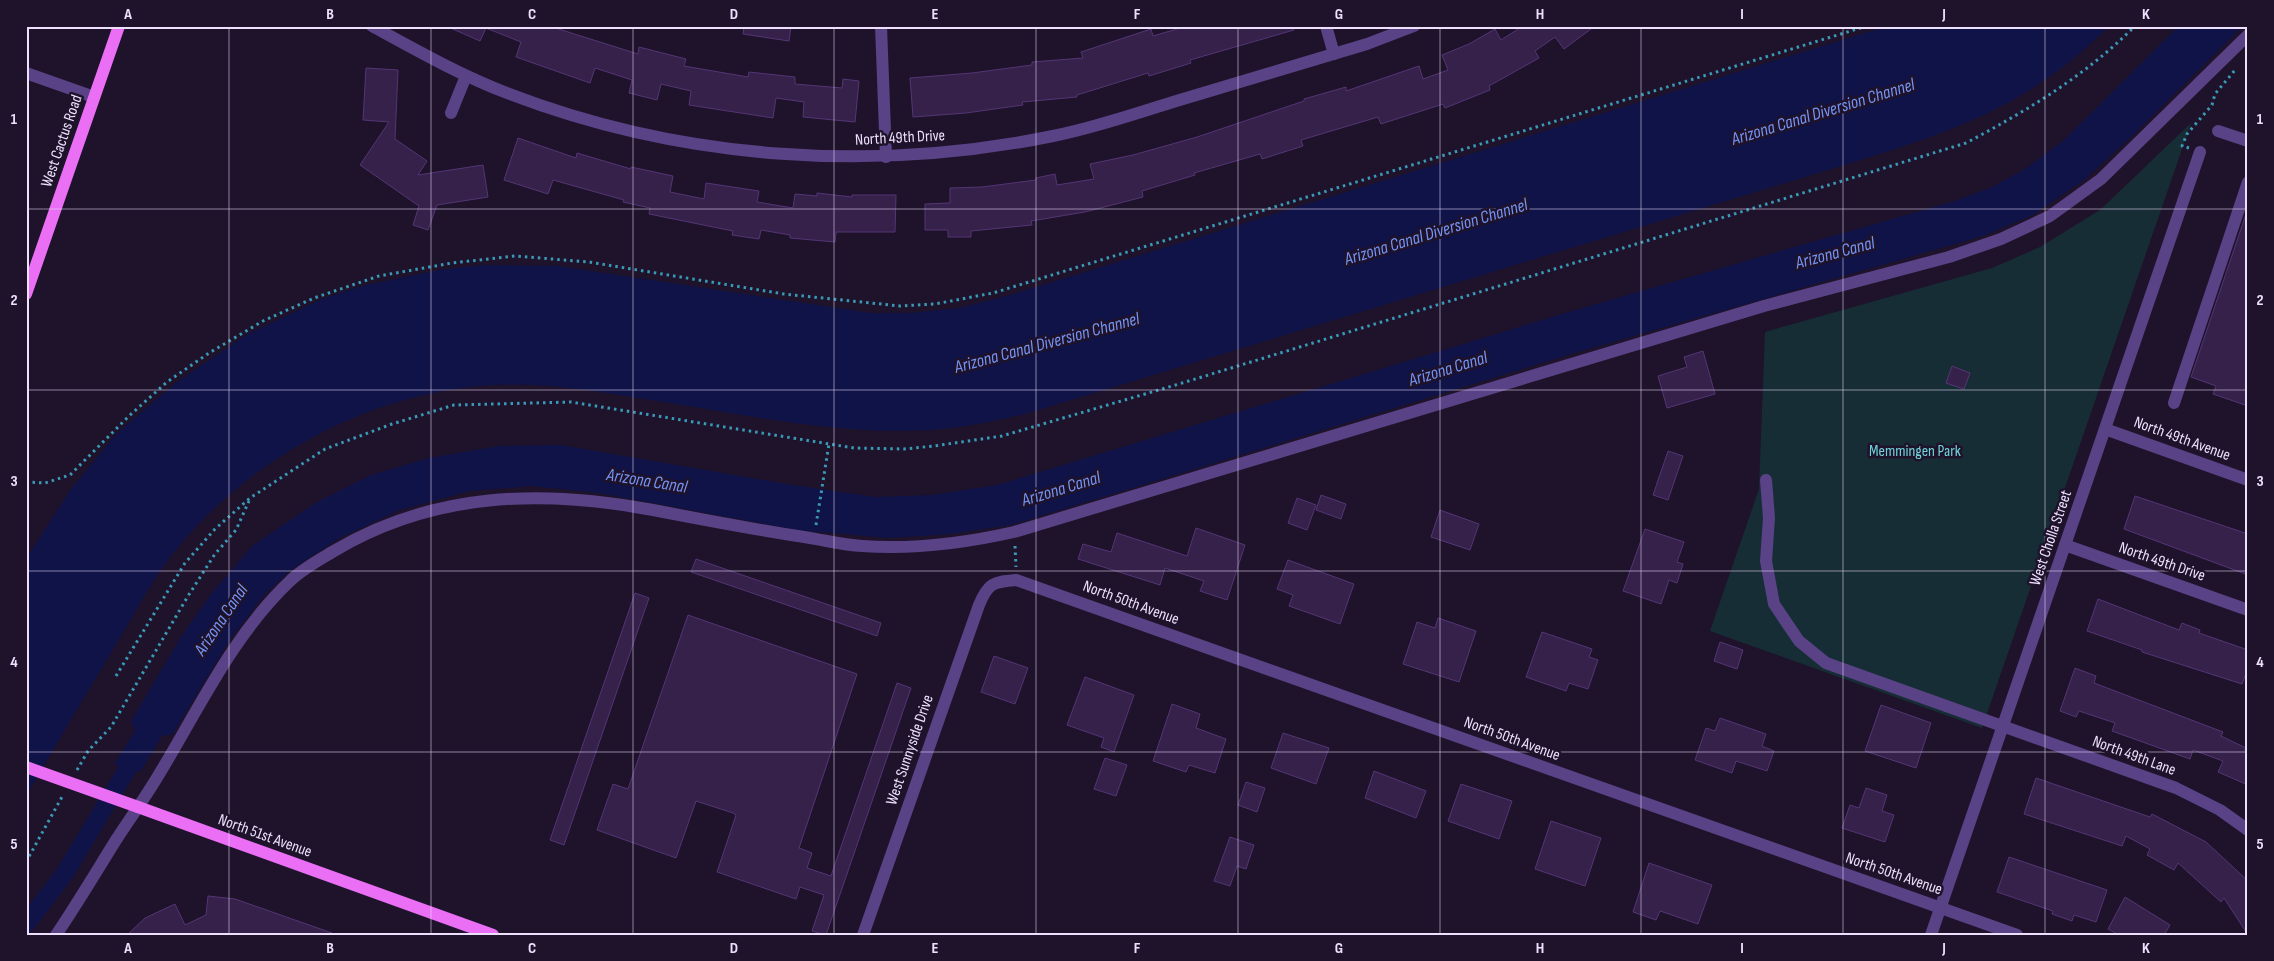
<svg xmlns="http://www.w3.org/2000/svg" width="2274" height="961" font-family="'Sofia Sans Condensed',sans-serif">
<rect width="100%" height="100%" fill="#1e132b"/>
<!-- green -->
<path fill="#172d35" d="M2191 123 1982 728 1710 631 1759 489 1765 332 1992 268 2040 247 2100 210Z"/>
<!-- water -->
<g fill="#0f1348">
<path d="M1888 26H2109C2031 105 1954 131 1851 163L1025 414C994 421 963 428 931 430 841 435 752 416 663 402 602 392 541 380 479 386 365 397 258 455 183 541 156 572 136 611 115 646 85 696 55 746 26 796V559L71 489 117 433 177 382 246 335 322 299 362 286 439 270 483 265 558 266 871 313H910L960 308 1010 295Z"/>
<path d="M2179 26H2243L2128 140 2084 180 2033 215 1983 236 1575 353 1011 525 951 534 889 538 797 530 599 493 531 486 470 491 400 510 340 538 292 569 264 595 231 638 172 735 159 736 161 738 140 772 114 764 135 731 131 721 181 637 211 594 252 546 317 502 371 475 429 458 499 446 561 445 786 484 876 497 931 495 997 485 1572 311 1955 201 1992 187 2025 169 2064 140Z"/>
</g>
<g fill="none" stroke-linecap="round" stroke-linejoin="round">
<!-- canal -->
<path stroke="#0f1348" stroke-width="18" d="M26 924 65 873 140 748"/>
</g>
<!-- building -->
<g fill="#36214b" stroke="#543575">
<path d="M446 26H549L638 54 639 47 686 59 684 66 748 77 749 72 795 77V84L842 88 843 79 859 81 855 122 803 117 804 102 776 98 773 118 689 105 691 91 661 84 657 100 629 93 632 80 595 68 590 83 516 57 521 42 486 28 480 41Z"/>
<path d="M744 26H791L789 41 743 34Z"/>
<path d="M1187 26H1293L1294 30 1190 60 1191 63 1149 76 1148 73 1077 95V97L1022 102 1023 105 966 113 913 117 910 78 972 73 1032 65V62L1083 58 1081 52 1151 29 1153 36Z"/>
<path d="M1523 26H1595L1564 49 1555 37 1535 51 1539 58 1489 86 1490 90 1445 108 1443 104 1381 124 1378 117 1301 140 1303 146 1262 159 1260 154 1194 173 1195 175 1142 191 1143 197 1085 212 1031 221 1032 225 971 231V237H948V230H925V204L950 203V188L982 187 1036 180V178L1055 174 1057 185 1094 179 1090 164 1133 155 1197 137 1304 101V99L1346 87V91L1419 66 1423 79 1448 70 1442 55 1469 44 1495 29 1501 40Z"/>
<path d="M366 68 398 70 395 139 427 161 418 175 483 165 488 197 437 205 428 230 413 225 419 206 360 165 389 122 363 120Z"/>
<path d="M518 138 576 158 577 153 631 169V167L673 176 670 192 704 199 706 183 759 191 757 202 793 208 795 194 817 196V193L852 197V195H896L895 232H836L835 242 790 238V235L761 230 759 239 732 235 733 231 649 214 650 208 623 202 624 200 553 180 548 194 504 180Z"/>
<path d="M2248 208V406L2213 394 2216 386 2191 377Z"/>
<path d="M1703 351 1715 394 1667 408 1658 376 1687 367 1684 357Z"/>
<path d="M1952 366 1970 373 1964 389 1946 383Z"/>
<path d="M1668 451 1683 456 1668 500 1653 495Z"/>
<path d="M1321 495 1346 504 1341 519 1316 510Z"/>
<path d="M2135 496 2248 534V575L2124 529Z"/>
<path d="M1297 498 1316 505 1307 530 1288 523Z"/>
<path d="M1440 510 1479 524 1470 550 1431 537Z"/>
<path d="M1196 528 1245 545 1227 600 1200 591 1204 581 1165 568 1160 585 1078 559 1083 544 1111 552 1117 533 1187 556Z"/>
<path d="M1645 529 1684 542 1677 562 1683 564 1677 583 1669 580 1661 604 1623 591Z"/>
<path d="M696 559 881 623 877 636 691 572Z"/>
<path d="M1288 560 1354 584 1340 624 1289 606 1293 595 1277 589Z"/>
<path d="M635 593 649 598 564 845 550 840Z"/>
<path d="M2098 599 2179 630 2182 623 2200 630 2199 633 2248 650V668L2242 684 2142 652V650L2087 631Z"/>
<path d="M688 615 857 674 799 848 812 853 807 868 831 876 897 683 911 688 826 935 812 931 824 895 800 887 796 899 717 872 736 815 733 813 696 801 676 858 597 830 613 784 628 789Z"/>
<path d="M1438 618 1476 631 1459 682 1403 664 1417 622 1435 628Z"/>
<path d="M1542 632 1592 649 1589 657 1598 660 1588 689 1569 683 1566 691 1526 677Z"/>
<path d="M1720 642 1743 650 1737 669 1714 661Z"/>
<path d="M994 656 1028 668 1015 704 981 692Z"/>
<path d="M2075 668 2096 676 2094 683 2223 732 2221 736 2248 749V785L2218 772 2223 761 2193 750 2190 759 2112 731 2115 723 2079 711 2076 717 2060 711Z"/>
<path d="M1085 677 1134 695 1114 752 1101 747 1104 738 1067 725Z"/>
<path d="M1172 704 1200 714 1196 728 1226 739 1215 773 1189 765 1186 772 1153 761Z"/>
<path d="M1881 705 1931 723 1916 768 1865 751Z"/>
<path d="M1720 718 1766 734 1762 746 1774 751 1767 771 1736 761 1732 773 1695 760 1706 728 1715 731Z"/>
<path d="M1283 733 1329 748 1316 784 1271 768Z"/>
<path d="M1105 758 1127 765 1116 796 1094 789Z"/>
<path d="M1374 771 1426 791 1416 818 1365 798Z"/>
<path d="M2036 778 2150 817 2152 814 2206 842 2248 881V935L2224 898 2221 902 2178 863 2174 870 2147 855 2150 849 2126 836 2122 846 2024 814Z"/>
<path d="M1246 782 1265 788 1257 812 1238 805Z"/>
<path d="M1461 784 1512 801 1499 839 1448 821Z"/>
<path d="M1866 788 1887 795 1882 811 1894 815 1885 842 1842 828 1850 805 1859 808Z"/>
<path d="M1551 821 1601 838 1585 886 1535 869Z"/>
<path d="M1230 837 1254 845 1246 869 1237 866 1230 886 1214 881Z"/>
<path d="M2009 857 2107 890 2096 922 2074 915 2072 921 2052 914 2053 911 1997 892Z"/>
<path d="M1649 863 1712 885 1698 924 1660 911 1656 920 1633 912Z"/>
<path d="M208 896 235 899 332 933V935H127L145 918 175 904 185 925 206 915Z"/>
<path d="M2125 897 2170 925 2164 935H2119L2108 929Z"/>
</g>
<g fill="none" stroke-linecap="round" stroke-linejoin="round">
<!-- path -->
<g stroke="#3a99b6" stroke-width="3" stroke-dasharray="2.5 4" stroke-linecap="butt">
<path d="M2189 148 2182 146 2187 134 2212 105 2215 94 2235 70"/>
<path d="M26 482 45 483 70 475 129 416 167 382 209 353 263 321 314 298 379 276 452 263 515 256 589 262 784 294 900 306 935 304 993 293 1867 26"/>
<path d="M816 525 829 444"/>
<path d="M1015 546 1016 567"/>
<path d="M116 676 185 563 215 529 250 498 325 449 392 424 454 405 571 402 854 448 904 449 934 446 1002 436 1179 384 1966 143C2028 110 2085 76 2135 26"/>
<path d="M77 770 88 751 111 727 188 596 215 554 236 530 249 501"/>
<path d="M26 862 63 795"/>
</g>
<!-- minor -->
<g stroke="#594286" stroke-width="12">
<path d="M372 26C416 50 460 75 507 93 681 160 872 173 1053 136 1094 128 1134 114 1173 102 1238 83 1302 63 1367 44L1414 26"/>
<path d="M881 26 886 157"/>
<path d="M1326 26 1334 54"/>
<path d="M26 73 94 97"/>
<path d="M451 113 466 76"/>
<path d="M2218 131 2248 141"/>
<path d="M2174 403 2248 182"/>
<path d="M2105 429 2248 480"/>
<path d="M1766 480 1769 518 1766 561 1774 604 1799 641 1826 663 2176 788 2220 810 2248 830"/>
<path d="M2065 545 2248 610"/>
<path d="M56 935C77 904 96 872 116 840 130 818 145 798 158 776 199 709 232 636 290 581 302 569 319 560 334 551 433 492 542 489 653 510 705 520 757 530 810 538 828 541 844 545 862 546 913 550 965 543 1014 532L1764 306 1949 257 2001 239 2050 216 2101 179 2248 35"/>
<path d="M863 935 979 605C988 583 993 582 1016 580L2017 935"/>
<path d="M1931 935 2200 152"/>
</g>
<!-- major -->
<g stroke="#ea6ff5" stroke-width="12">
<path d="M26 294 119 26"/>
<path d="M138 807 493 935"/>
</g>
<!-- major-bridge -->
<path stroke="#ea6ff5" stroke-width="12" d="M26 767 138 807"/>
</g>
<!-- grid -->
<path fill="none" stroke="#ece0fd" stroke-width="1" stroke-opacity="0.55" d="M229 26V935M431 26V935M633 26V935M834 26V935M1036 26V935M1238 26V935M1440 26V935M1641 26V935M1843 26V935M2045 26V935M26 209H2248M26 390H2248M26 571H2248M26 752H2248"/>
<g text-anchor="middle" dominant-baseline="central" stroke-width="5" stroke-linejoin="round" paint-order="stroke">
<!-- street labels -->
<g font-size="16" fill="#ece0fd" stroke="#1e132b">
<text transform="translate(900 138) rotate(-3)">North 49th Drive</text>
<text transform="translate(62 141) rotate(-71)">West Cactus Road</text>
<text transform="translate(2182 439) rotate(20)">North 49th Avenue</text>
<text transform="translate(2051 538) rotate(-71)">West Cholla Street</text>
<text transform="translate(2162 562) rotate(19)">North 49th Drive</text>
<text transform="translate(1131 603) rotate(20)">North 50th Avenue</text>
<text transform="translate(1512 739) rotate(20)">North 50th Avenue</text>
<text transform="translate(910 750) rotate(-71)">West Sunnyside Drive</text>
<text transform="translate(2134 756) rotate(20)">North 49th Lane</text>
<text transform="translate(265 836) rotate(20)">North 51st Avenue</text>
<text transform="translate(1894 874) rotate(19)">North 50th Avenue</text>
</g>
<!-- park labels -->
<g font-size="16" fill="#6fd5da" stroke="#1e132b">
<text x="1915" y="451">Memmingen Park</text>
</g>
<!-- water labels -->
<g font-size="18" font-style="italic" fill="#7594f5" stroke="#1e132b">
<text transform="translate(1823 112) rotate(-17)">Arizona Canal Diversion Channel</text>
<text transform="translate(1436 232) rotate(-17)">Arizona Canal Diversion Channel</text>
<text transform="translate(1835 253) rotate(-15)">Arizona Canal</text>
<text transform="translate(1047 343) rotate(-15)">Arizona Canal Diversion Channel</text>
<text transform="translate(1448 369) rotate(-17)">Arizona Canal</text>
<text transform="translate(647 481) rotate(9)">Arizona Canal</text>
<text transform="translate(1061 489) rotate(-17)">Arizona Canal</text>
<text transform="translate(221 620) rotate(-56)">Arizona Canal</text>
</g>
</g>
<!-- border -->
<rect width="2274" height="961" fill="none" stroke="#1e132b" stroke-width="55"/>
<rect x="28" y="28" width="2218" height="906" fill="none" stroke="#ece0fd" stroke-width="2"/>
<g font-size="16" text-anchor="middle" font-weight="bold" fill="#ece0fd">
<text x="128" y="19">A</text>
<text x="330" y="19">B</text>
<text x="532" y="19">C</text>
<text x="734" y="19">D</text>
<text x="935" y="19">E</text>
<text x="1137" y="19">F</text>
<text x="1339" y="19">G</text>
<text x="1540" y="19">H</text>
<text x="1742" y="19">I</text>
<text x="1944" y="19">J</text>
<text x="2146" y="19">K</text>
<text x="14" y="124">1</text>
<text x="2260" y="124">1</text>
<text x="14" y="305">2</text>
<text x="2260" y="305">2</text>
<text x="14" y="486">3</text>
<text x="2260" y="486">3</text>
<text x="14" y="667">4</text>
<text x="2260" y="667">4</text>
<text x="14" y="849">5</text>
<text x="2260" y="849">5</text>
<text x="128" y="953">A</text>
<text x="330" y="953">B</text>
<text x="532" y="953">C</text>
<text x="734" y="953">D</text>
<text x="935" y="953">E</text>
<text x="1137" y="953">F</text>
<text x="1339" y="953">G</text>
<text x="1540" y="953">H</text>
<text x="1742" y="953">I</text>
<text x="1944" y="953">J</text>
<text x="2146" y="953">K</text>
</g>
</svg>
